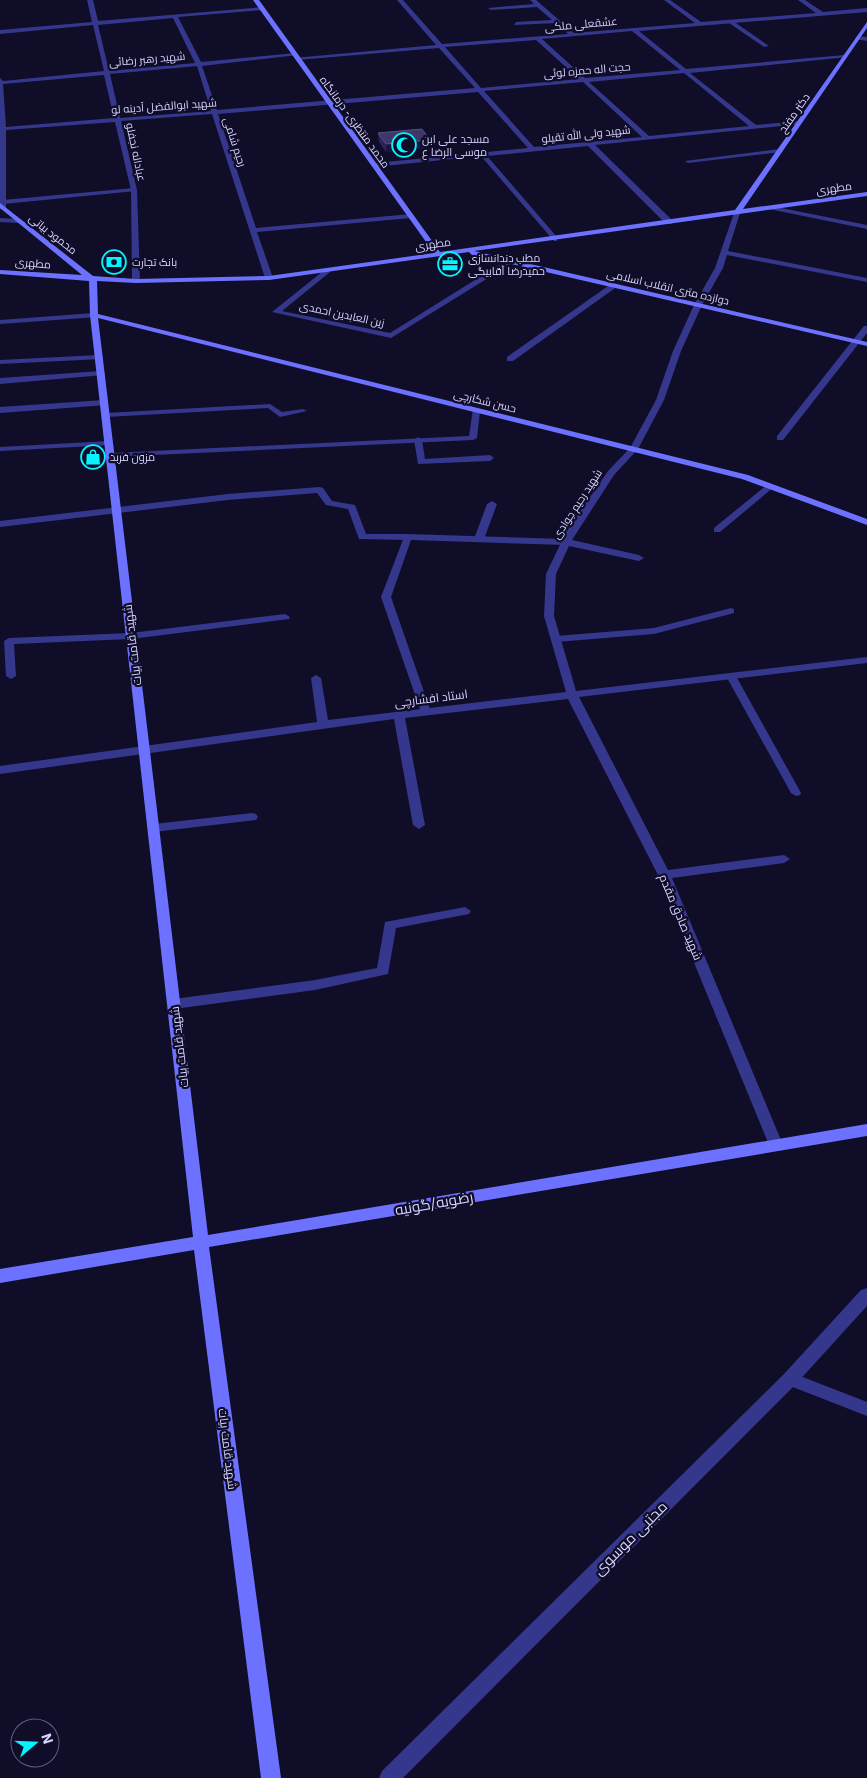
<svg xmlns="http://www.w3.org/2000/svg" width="867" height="1778" font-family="'IBM Plex Sans',Cairo,sans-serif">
<rect width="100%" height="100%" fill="#100d29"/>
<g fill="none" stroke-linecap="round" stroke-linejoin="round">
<!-- lane -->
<g fill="#34378c" fill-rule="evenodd">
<path d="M729 21H733L769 46 764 47 729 23Z"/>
<path d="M134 188 136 189V191L3 204 0 202 3 200Z"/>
<path d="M270 404 282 412 303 409 307 411 280 417 268 408 106 417 102 415 106 413Z"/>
<path d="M473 409 480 411 477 438 473 440 111 457 107 455 111 453 469 436Z"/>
<path d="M109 441 113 443 112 445 0 451V447Z"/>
<path d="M768 484H771L775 486 720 532H714V528Z"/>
<path d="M408 534 566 539 570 542 566 545 411 540 391 597 431 712 426 715 421 712 381 597 404 537Z"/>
<path d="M731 608 734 609V613L654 634 556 642 551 639 556 636 654 628Z"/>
<path d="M731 673 736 676 801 793 800 795 796 796 791 793 726 676Z"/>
<path d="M790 1372 867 1402V1416L785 1384 783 1379 785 1374Z"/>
</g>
<!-- street -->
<g fill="#34378c" fill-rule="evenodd">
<path d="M87 0H93L98 21 264 7 262 10 178 17 201 62 295 53 298 55 202 66 217 110 475 88 439 48 297 60 294 58 436 45 397 0H403L442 44 568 34 556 23 514 25 516 22 552 20 537 7 491 10 488 8 534 4 530 0H536L574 33 695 23 664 0H670L701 22 816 13 798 0H805L823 12 867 8V12L639 31 686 69 845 55 848 57 690 73 756 125 799 121 801 124 595 145 672 220V224H666L588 146 487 156 557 237V241H554L481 156 375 167 372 165 375 163 528 148 478 92 218 114 256 228 411 214 415 216 411 218 257 232 273 278 269 280 265 278 212 114 121 121 137 190 140 281 136 283 132 281 131 190 115 122 6 130V208L3 210 0 209V78L3 81 104 71 93 25 0 34V30L92 22ZM173 18 195 63 109 71 98 25ZM632 31 680 70 585 78 542 39ZM536 40 579 79 481 88 445 47ZM197 66 211 111 120 118 110 74ZM684 73 749 126 649 136 589 82ZM104 75 114 118 6 127 3 84ZM583 82 642 137 534 147 484 91Z"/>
<path d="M857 36 867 37V41L855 39Z"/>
<path d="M780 149 783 151 782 152 688 163 685 161Z"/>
<path d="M771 206 867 225V229L769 209V207Z"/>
<path d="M737 211 740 213 728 251 867 278V282L727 255 723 268 702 305 681 351 664 400 638 449 614 475 572 540 639 555 644 558 639 561 569 546 556 574 554 616 576 691 867 657V663L579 697 668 870 784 855 790 859 784 863 672 878 783 1145 781 1149 776 1151 771 1149 769 1145 658 875 568 699 405 718 425 825 419 829 413 825 394 719 0 774V766L317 722 311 678 316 675 321 678 328 720 566 692 544 616 546 574 566 532 608 471 630 448 656 400 673 351 694 305 715 268 734 213Z"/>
<path d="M0 218 18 219 22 221 18 223 0 222Z"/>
<path d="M507 260 514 262 391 338 272 312 327 268 331 270 330 272 282 311 390 333Z"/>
<path d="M611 284 618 286 513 361H507V357Z"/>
<path d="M94 313H97V317L0 324V320Z"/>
<path d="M864 326H867V333L783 440H777V436Z"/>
<path d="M99 355 103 357 102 359 0 364V360Z"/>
<path d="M101 371 105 373 104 375 0 384V378Z"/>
<path d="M104 400 108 403 107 405 0 413V407Z"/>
<path d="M418 437 422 440 425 459 490 455 494 458 490 461 418 464 414 440Z"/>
<path d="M320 487 323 488 332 501 355 505 366 534H408L413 537 408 540 359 539 348 509 326 505 317 493 228 500 0 527V521L228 494Z"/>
<path d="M492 501 497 504 484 539 482 541H476L474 539 487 504Z"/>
<path d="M285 614 290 617 289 619 131 639 14 644 16 676 11 679 6 676 4 641 9 638 131 633Z"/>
<path d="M252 813 256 814 258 817 256 820 154 832 148 828 154 824Z"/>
<path d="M465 907 471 911 469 914 396 928 388 974 315 990 174 1009 169 1007 167 1004 169 1001 174 999 315 980 377 968 385 922Z"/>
<path d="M867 1288V1306L796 1384 403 1778H379L382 1771 784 1374 861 1290Z"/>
</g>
<!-- secondary -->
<path fill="#6c72ff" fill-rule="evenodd" d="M253 0H259L440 252 735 210 867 22V28L743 209 867 192V196L474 251 867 342V346L472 255 469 252 269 280 136 283 97 281 98 314 748 475 867 519V525L742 479 98 318 208 1235 867 1124V1136L209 1247 281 1778H261L194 1250 0 1283V1269L193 1237 90 315 89 281 0 274V270L82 275 0 208V203L93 276 136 279 269 276 434 253Z"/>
</g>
<!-- wall -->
<path fill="#2c2559" d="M378 133 430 140V148L386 152 379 142Z"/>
<!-- shaded-wall -->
<path fill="#19143e" d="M430 140V148L386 152V144Z"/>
<!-- building -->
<path fill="#3e386a" stroke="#565182" d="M422 129 430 140 386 144 378 133Z"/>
<!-- icons -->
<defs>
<g id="mosque-ring" transform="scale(1.25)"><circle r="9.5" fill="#100d29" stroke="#01f6ff" stroke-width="1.5"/><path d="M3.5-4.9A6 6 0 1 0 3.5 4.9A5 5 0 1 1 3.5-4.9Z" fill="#01f6ff"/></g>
<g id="bank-ring" transform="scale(1.25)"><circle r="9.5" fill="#100d29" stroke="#01f6ff" stroke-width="1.5"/><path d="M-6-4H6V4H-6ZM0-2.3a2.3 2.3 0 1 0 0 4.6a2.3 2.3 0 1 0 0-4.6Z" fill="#01f6ff"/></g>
<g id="office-ring" transform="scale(1.25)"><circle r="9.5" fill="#100d29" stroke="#01f6ff" stroke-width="1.5"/><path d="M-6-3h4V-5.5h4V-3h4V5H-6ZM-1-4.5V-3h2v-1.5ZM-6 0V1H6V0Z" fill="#01f6ff"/></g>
<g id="shop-ring" transform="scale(1.25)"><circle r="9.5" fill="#100d29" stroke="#01f6ff" stroke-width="1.5"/><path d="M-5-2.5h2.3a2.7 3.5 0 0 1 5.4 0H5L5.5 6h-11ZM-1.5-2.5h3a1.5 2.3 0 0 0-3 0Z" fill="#01f6ff"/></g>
</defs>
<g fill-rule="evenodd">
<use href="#mosque-ring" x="404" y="145"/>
<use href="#bank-ring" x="114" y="262"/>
<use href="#office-ring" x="450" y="264"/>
<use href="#shop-ring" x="93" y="457"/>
</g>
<g text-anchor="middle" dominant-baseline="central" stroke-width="4.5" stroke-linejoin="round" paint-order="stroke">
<!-- far-street labels -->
<g font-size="11" fill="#d7d5ff" stroke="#100d29">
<text transform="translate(581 24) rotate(-5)">عشقعلی ملکی</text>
<text transform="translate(147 59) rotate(-5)">شهید رهبر رضائی</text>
<text transform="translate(587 70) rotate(-5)">حجت اله حمزه لوئی</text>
<text transform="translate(164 106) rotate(-4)">شهید ابوالفضل آدینه لو</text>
<text transform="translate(794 113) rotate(-55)">دکتر مفتح</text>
<text transform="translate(355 122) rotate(54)">محمد منتظری- درمانگاه</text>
<text transform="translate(586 134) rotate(-6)">شهید ولی الله تقیلو</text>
<text transform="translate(235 142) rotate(72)">رحیم شامی</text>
<text transform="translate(136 152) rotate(78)">عباداله نجفلو</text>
<text transform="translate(834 188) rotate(-8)">مطهری</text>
<text transform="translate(53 234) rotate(38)">محمود بیاتی</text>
<text transform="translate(433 244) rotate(-8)">مطهری</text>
<text transform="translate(33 263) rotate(5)">مطهری</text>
<text transform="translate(668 287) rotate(13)">دوازده متری انقلاب اسلامی</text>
<text transform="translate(342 314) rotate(12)">زین العابدین احمدی</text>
<text transform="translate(485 401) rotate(14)">حسن شکارچی</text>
<text transform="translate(577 504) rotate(-57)">شهید رحیم جوادی</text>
</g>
<!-- far-poi labels -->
<g font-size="11" fill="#d7d5ff" stroke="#100d29" text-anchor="start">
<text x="422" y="139">مسجد علی ابن<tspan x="422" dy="13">موسی الرضا ع</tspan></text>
<text x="468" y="258">مطب دندانسازی<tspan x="468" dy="13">حمیدرضا آقابیگی</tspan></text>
<text x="132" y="262">بانک تجارت</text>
<text x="110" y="457">مزون فربد</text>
</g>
<!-- street labels -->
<g font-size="12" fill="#d7d5ff" stroke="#100d29">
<text transform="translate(132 645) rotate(-97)">شهید قامت بیات</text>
<text transform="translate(431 698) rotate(-7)">استاد افشارچی</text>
<text transform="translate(681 917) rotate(67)">شهید صادق مقدم</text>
<text transform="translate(179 1047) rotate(-97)">شهید قامت بیات</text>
<text transform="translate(228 1449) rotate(83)">شهید قامت بیات</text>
</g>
<!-- near-street labels -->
<g font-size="15" fill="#d7d5ff" stroke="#100d29">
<text transform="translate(434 1203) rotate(-10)">رضویه/گونیه</text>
<text transform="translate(630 1538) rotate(-45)">مجتبی موسوی</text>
</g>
</g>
<!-- north arrow -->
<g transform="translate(35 1743) rotate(71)"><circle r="24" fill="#100d29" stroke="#605d7f"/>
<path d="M0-4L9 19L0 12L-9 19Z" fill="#01f6ff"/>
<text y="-8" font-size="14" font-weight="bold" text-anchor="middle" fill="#d7d5ff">N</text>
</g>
</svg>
